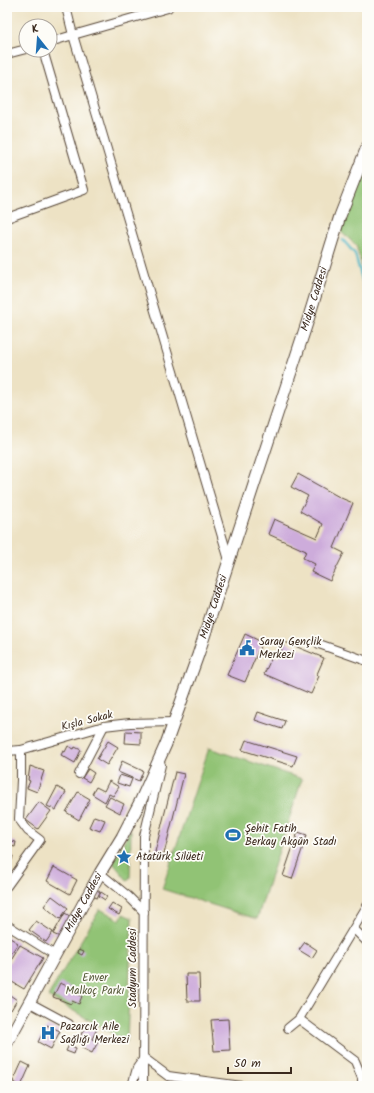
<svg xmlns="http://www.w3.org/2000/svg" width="374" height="1093" font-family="Kalam,sans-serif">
<rect width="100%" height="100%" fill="#fdfcf7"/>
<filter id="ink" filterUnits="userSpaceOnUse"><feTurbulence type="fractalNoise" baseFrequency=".025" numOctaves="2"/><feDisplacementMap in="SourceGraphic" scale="8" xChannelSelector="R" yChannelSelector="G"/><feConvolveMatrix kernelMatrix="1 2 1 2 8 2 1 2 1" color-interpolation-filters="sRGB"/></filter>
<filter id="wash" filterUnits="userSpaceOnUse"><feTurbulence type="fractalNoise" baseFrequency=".012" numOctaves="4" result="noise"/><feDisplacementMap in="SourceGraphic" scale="16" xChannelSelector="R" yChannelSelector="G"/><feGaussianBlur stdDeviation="0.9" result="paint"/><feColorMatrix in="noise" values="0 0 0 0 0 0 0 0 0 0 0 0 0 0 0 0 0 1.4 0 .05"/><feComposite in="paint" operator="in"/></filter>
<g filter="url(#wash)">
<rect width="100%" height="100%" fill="#ede2c4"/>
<!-- green -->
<g fill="#91c374" stroke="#667649">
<path d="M367 156V276L364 273 356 245 339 230Z"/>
<path d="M209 748 302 779 257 919 162 889Z"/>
<path d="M130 830H131L130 878 127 880 113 863Z"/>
<path d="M100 909 120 920 123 914 132 918 127 1042 48 996Z"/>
</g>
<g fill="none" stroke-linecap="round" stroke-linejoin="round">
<!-- stream -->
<path stroke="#49b6c5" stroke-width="2.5" d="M343 240 355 254 363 283 367 284"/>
</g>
<g id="blocks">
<!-- building -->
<g fill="#cdacdb">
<path d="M298 474 341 498 353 503 334 548 344 553 330 581 311 572 315 564 303 558 306 551 268 534 274 519 317 538 323 524 300 511 308 496 291 487Z"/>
<path d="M245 634 262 642 245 682 227 675Z"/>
<path d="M285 642 324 658 317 674 319 676 311 694 264 674 273 655 278 658Z"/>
<path d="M258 712 285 721 282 729 255 720Z"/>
<path d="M126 731 141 732V744L125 743Z"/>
<path d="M246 740 297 756 293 766 242 750Z"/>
<path d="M108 741 118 747 107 765 97 759Z"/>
<path d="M68 746 74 749 75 747 81 750 75 763 61 755 63 751 65 752Z"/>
<path d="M122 761 143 771 139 781 118 772Z"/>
<path d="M30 766 44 771 37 792 27 788 30 781 28 780Z"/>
<path d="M88 769 94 773 89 782 82 778Z"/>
<path d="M175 772 184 774 164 854 155 852Z"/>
<path d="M120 775 132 779 129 787 117 783Z"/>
<path d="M109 781 119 787 113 796 109 794 105 802 92 794 96 787 104 791Z"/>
<path d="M57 787 66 792 56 810 47 806Z"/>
<path d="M78 792 90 799 79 820 66 812Z"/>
<path d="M110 797 124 804 120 813 105 805Z"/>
<path d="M39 802 51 811 38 829 26 820Z"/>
<path d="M94 816 105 820 100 831 89 827Z"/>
<path d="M298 832 307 835 292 879 283 876Z"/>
<path d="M7 840 16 842 15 847 7 845Z"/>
<path d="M7 855 13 856 12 860 7 859Z"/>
<path d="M54 867 77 880 70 894 47 881Z"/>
<path d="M97 890 100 892 97 898 93 896Z"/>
<path d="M101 892 107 896 105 900 99 896Z"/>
<path d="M52 896 68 908 60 919 44 906Z"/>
<path d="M112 903 122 909 119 915 108 909Z"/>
<path d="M65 913 71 917 60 937 53 934Z"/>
<path d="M36 921 53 932 46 942 29 930Z"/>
<path d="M7 936 18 943 7 960Z"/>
<path d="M305 942 317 950 312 958 299 950Z"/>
<path d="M20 945 43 958 24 989 7 979V966Z"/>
<path d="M79 949 84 951 82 955 78 953Z"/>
<path d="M186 974H199L200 1001H187Z"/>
<path d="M60 983 77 990 75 993 82 996 79 1004 72 1001 71 1004 53 997Z"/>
<path d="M7 993 17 1000 11 1010 7 1007Z"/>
<path d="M228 1019 230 1050 214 1051 211 1020Z"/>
<path d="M86 1024 97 1029 92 1039 98 1042 92 1053 82 1048 86 1040 80 1037Z"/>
<path d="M47 1025 60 1031 51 1049 38 1042Z"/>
<path d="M69 1045 76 1048 74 1054 66 1051Z"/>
<path d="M22 1062 30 1066 21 1086 13 1082Z"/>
</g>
</g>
</g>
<g filter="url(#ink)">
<use href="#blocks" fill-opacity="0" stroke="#564637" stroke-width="1"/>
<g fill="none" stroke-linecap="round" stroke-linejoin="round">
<!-- minor casing -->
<g stroke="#564637" stroke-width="10">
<g id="minor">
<path d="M168 8 73 35 229 560"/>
<path d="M50 42 73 35 66 7"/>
<path d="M7 54 26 49"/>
<path d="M7 218 84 190 43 50"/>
<path d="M319 644 367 661"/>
<path d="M7 751 21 750 104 726 130 723 174 722"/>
<path d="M79 774 104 726"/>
<path d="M100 873 128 896 144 912"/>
<path d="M7 886 40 840 28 831 19 819 21 780V750"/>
<path d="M7 925 55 955"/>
<path d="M354 929 367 942"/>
<path d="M30 1003 69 1024"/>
<path d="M299 1019 355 1061 362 1078V1086"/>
<path d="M288 1028 299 1019 367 906"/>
<path d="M144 1058 168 1076 242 1086"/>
<path d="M132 1086 137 1068 144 1058"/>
<path d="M143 1086 144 836 161 765"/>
</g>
</g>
<!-- major casing -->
<g stroke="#564637" stroke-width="13">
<g id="major">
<path id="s1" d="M7 1043 100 873 122 837 141 800 166 744 198 655 307 323 340 216 367 147"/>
</g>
</g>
<!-- minor -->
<use href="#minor" stroke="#fff" stroke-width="8"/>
<!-- major -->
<use href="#major" stroke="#fff" stroke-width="11"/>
</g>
</g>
<!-- icons -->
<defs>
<g id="civic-bare" transform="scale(1.2)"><path d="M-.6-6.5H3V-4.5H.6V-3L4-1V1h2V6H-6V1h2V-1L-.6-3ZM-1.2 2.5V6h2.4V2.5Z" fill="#1f6fb2" stroke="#fdfcf7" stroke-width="2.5" paint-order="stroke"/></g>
<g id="stadium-bare" transform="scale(1.2)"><path d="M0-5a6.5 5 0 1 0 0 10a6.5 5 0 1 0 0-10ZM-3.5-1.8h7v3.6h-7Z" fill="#1f6fb2" stroke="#fdfcf7" stroke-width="2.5" paint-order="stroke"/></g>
<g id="sight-bare" transform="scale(1.2)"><path d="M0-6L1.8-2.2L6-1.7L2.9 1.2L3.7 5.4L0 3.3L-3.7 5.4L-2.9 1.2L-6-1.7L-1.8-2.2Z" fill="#1f6fb2" stroke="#fdfcf7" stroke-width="2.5" paint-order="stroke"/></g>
<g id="hospital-bare" transform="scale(1.2)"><path d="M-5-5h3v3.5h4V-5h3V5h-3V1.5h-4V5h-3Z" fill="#1f6fb2" stroke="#fdfcf7" stroke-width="2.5" paint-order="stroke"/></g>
</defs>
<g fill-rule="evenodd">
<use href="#civic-bare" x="247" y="648"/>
<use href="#stadium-bare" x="233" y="835"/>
<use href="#sight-bare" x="124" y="857"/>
<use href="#hospital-bare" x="48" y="1033"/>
</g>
<g text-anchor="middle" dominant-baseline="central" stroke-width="3.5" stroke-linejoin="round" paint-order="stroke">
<!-- street labels -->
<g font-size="11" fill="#3b2a1e" stroke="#fdfcf7">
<text stroke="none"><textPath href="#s1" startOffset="808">Midye Caddesi</textPath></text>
<text stroke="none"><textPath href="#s1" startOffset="484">Midye Caddesi</textPath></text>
<text transform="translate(87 721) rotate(-14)">Kışla Sokak</text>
<text stroke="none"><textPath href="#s1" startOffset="160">Midye Caddesi</textPath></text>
<text transform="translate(133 968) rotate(-90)">Stadyum Caddesi</text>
</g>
<!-- poi labels -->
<g font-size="11" fill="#3b2a1e" stroke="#fdfcf7" text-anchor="start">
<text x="259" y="642">Saray Gençlik<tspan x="259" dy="13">Merkezi</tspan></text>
<text x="245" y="829">Şehit Fatih<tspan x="245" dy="13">Berkay Akgün Stadı</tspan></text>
<text x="136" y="857">Atatürk Silüeti</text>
<text x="60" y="1027">Pazarcık Aile<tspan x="60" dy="13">Sağlığı Merkezi</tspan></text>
</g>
<!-- park labels -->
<g font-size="11" fill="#555838" stroke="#fdfcf7">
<text x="95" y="978">Enver<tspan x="95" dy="13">Malkoç Parkı</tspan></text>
</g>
</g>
<!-- margin -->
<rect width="374" height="1093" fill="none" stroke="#fdfcf7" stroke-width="24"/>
<!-- north arrow -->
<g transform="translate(38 38) rotate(343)"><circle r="19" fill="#fdfcf7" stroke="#afa8a0"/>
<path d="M0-3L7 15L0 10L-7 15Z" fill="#1f6fb2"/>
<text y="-6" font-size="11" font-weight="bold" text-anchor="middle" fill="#3b2a1e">K</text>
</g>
<!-- scale -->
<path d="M228 1067v6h63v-6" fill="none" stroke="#3b2a1e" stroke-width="2"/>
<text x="234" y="1067" font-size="12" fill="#3b2a1e" stroke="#fdfcf7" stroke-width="3" paint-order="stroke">50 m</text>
</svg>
